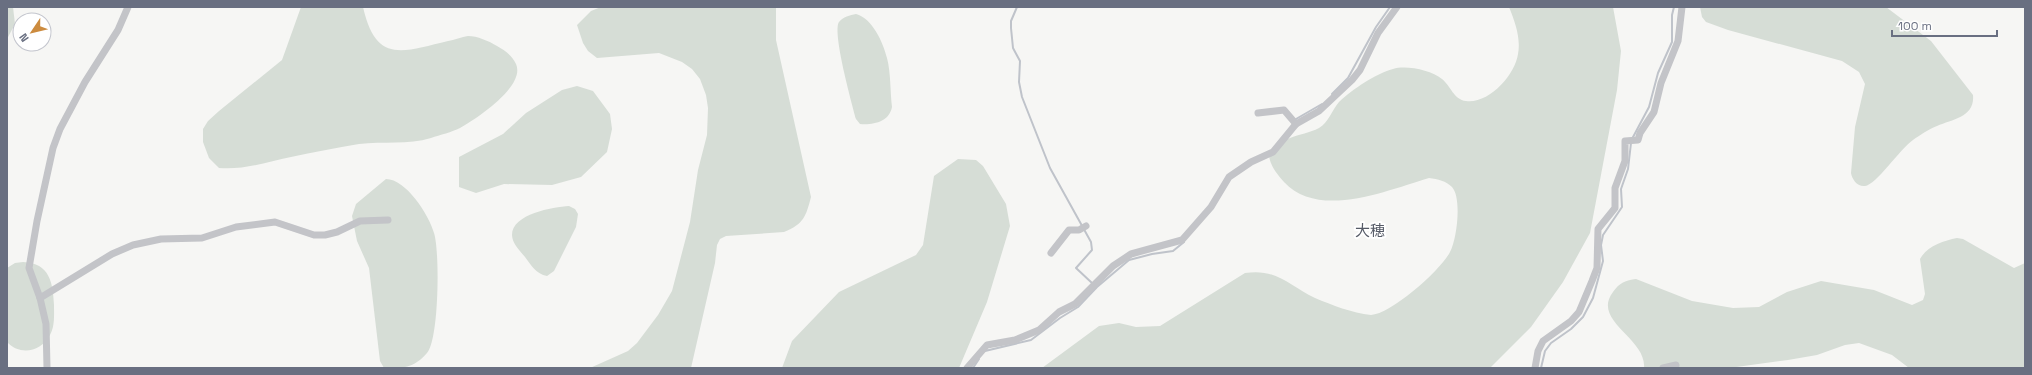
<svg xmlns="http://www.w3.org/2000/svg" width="2032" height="375" font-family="'Space Grotesk','Noto Sans JP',sans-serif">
<rect width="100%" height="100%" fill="#f6f6f4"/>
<!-- green -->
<g fill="#d6ddd6">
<path d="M7 7H13L15 24 7 39Z"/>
<path d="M301 7H363C376 64 402 52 448 41 454 40 462 37 468 36 477 36 489 41 497 46 504 50 512 55 516 64 526 86 476 119 460 128 452 132 440 135 431 138 408 145 383 141 359 144 336 148 313 152 291 157 267 162 244 170 219 168L209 158 203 142V129L208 121 219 111 282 60Z"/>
<path d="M601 7H776V40L811 197C806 216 804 224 784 232L726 236 720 239 717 245 715 263 691 368H590L628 351 637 343 658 315 672 291 690 222 698 170 707 135 708 108 706 95 700 79 692 69 682 62 659 53 597 58 588 51 583 43 577 25 591 11Z"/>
<path d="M1509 7H1613L1621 51 1617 90 1590 233 1563 282 1531 327 1490 368H1042L1099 326 1119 323 1136 327 1160 326 1245 273C1277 268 1289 286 1315 298 1332 305 1352 313 1371 315 1391 314 1441 270 1450 252 1457 239 1462 198 1452 187 1446 181 1438 179 1429 178 1388 190 1319 220 1284 182 1277 174 1270 166 1269 155 1275 150 1282 141 1290 138 1299 134 1310 133 1319 128 1328 123 1332 110 1339 102 1353 89 1375 74 1393 69 1406 65 1431 70 1442 79 1450 85 1454 100 1466 101 1489 104 1515 75 1518 54 1521 38 1515 22 1509 7Z"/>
<path d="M1700 7H1886L1931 41 1973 95C1975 117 1953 119 1937 126 1929 129 1920 135 1913 140 1900 149 1876 185 1865 186 1857 187 1852 179 1851 173L1855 127 1865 84 1859 72 1842 61 1728 30 1706 22 1702 17Z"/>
<path d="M856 14C872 18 883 42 887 58 891 73 890 92 892 107 889 122 874 125 860 124L856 119C852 104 832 32 839 22 843 17 850 15 856 14Z"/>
<path d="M577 86 593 91 610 114 612 129 607 152 581 177 552 185 504 184 476 193 459 187V157L503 134 526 113 562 90Z"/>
<path d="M958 159 976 160 983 166 1006 204 1010 226 987 302 959 368H782L792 341 839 292 916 255 923 245 934 176Z"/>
<path d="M386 179C406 179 429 215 434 233 440 251 439 340 427 353 413 369 403 368 384 368L380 361 369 268 357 241 352 216 356 204Z"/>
<path d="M569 206 575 209 578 214 576 227 554 271 547 276C536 274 531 265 525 257 520 251 512 243 512 235 512 214 553 207 569 206Z"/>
<path d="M1957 238 1963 239 2014 268 2025 263V368H1909L1892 355 1859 343 1845 345 1817 355 1788 360 1729 368H1644C1647 338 1591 321 1613 292 1619 283 1626 280 1636 279L1692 301 1733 308 1759 307 1787 292 1821 281 1874 290 1912 305 1923 300 1925 294 1920 259C1927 246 1943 241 1957 238Z"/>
<path d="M23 262C50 263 53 283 54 305 54 315 55 326 50 335 41 352 20 356 7 342V268L15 263Z"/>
</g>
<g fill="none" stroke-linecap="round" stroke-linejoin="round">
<!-- stream -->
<g stroke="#bfc3ca" stroke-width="2">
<path d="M1017 7 1011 21V28L1013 48 1020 61 1019 82 1022 97 1050 168 1091 242 1092 250 1076 268 1092 283"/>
<path d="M1332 94 1348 78 1376 27 1390 7"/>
<path d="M1296 119 1322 104"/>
<path d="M1632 139 1649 107 1658 73 1672 42V15L1674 7"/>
<path d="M985 351 1031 340 1060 318 1078 307 1097 287 1129 260 1152 254 1173 251 1184 242"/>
<path d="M973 368 979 359"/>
<path d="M1541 368 1545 351 1551 343 1571 329 1583 317 1593 298 1603 261 1601 245 1603 235 1622 207 1621 189 1628 169 1631 143"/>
</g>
<!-- minor -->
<g stroke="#c3c4c8" stroke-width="7">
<path d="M1258 113 1284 110 1296 124"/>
<path d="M1051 253 1069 230H1079L1086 226"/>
<path d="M40 298 112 254 133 245 161 239 202 238 236 227 275 222 314 235H325L337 232 360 221 388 220"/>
<path d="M47 368 46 324 40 298 29 268 37 221 53 148 60 129 85 82 118 30 128 7"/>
<path d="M967 368 987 345 1015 340 1039 330 1059 312 1075 304 1113 266 1131 254 1182 240 1211 207 1229 177 1251 162 1273 152 1296 124 1319 111 1352 80 1360 70 1378 33 1397 7"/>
<path d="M1535 368 1538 351 1543 341 1571 321 1579 312 1592 281 1597 268 1598 229 1615 208V188L1625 161V141L1638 140 1640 133 1654 112 1661 83 1678 41 1682 7"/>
<path d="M1663 368 1676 365"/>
</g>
</g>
<g text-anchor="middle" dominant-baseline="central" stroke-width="4" stroke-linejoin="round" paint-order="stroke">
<!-- quarter labels -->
<g font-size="15" fill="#565b67" stroke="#fff">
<text x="1370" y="230">大穂</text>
</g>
</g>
<!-- border -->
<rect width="2032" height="375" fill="none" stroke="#696f81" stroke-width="16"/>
<!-- north arrow -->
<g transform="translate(32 32) rotate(235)"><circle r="19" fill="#ffffff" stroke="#c3c5cd"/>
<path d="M0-3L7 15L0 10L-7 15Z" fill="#cc8b3f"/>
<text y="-6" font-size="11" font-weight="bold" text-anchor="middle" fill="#696f81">N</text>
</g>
<!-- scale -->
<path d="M1892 30v6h105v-6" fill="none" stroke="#696f81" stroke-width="2"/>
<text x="1898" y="30" font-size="12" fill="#696f81" stroke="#ffffff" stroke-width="3" paint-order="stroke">100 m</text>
</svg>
